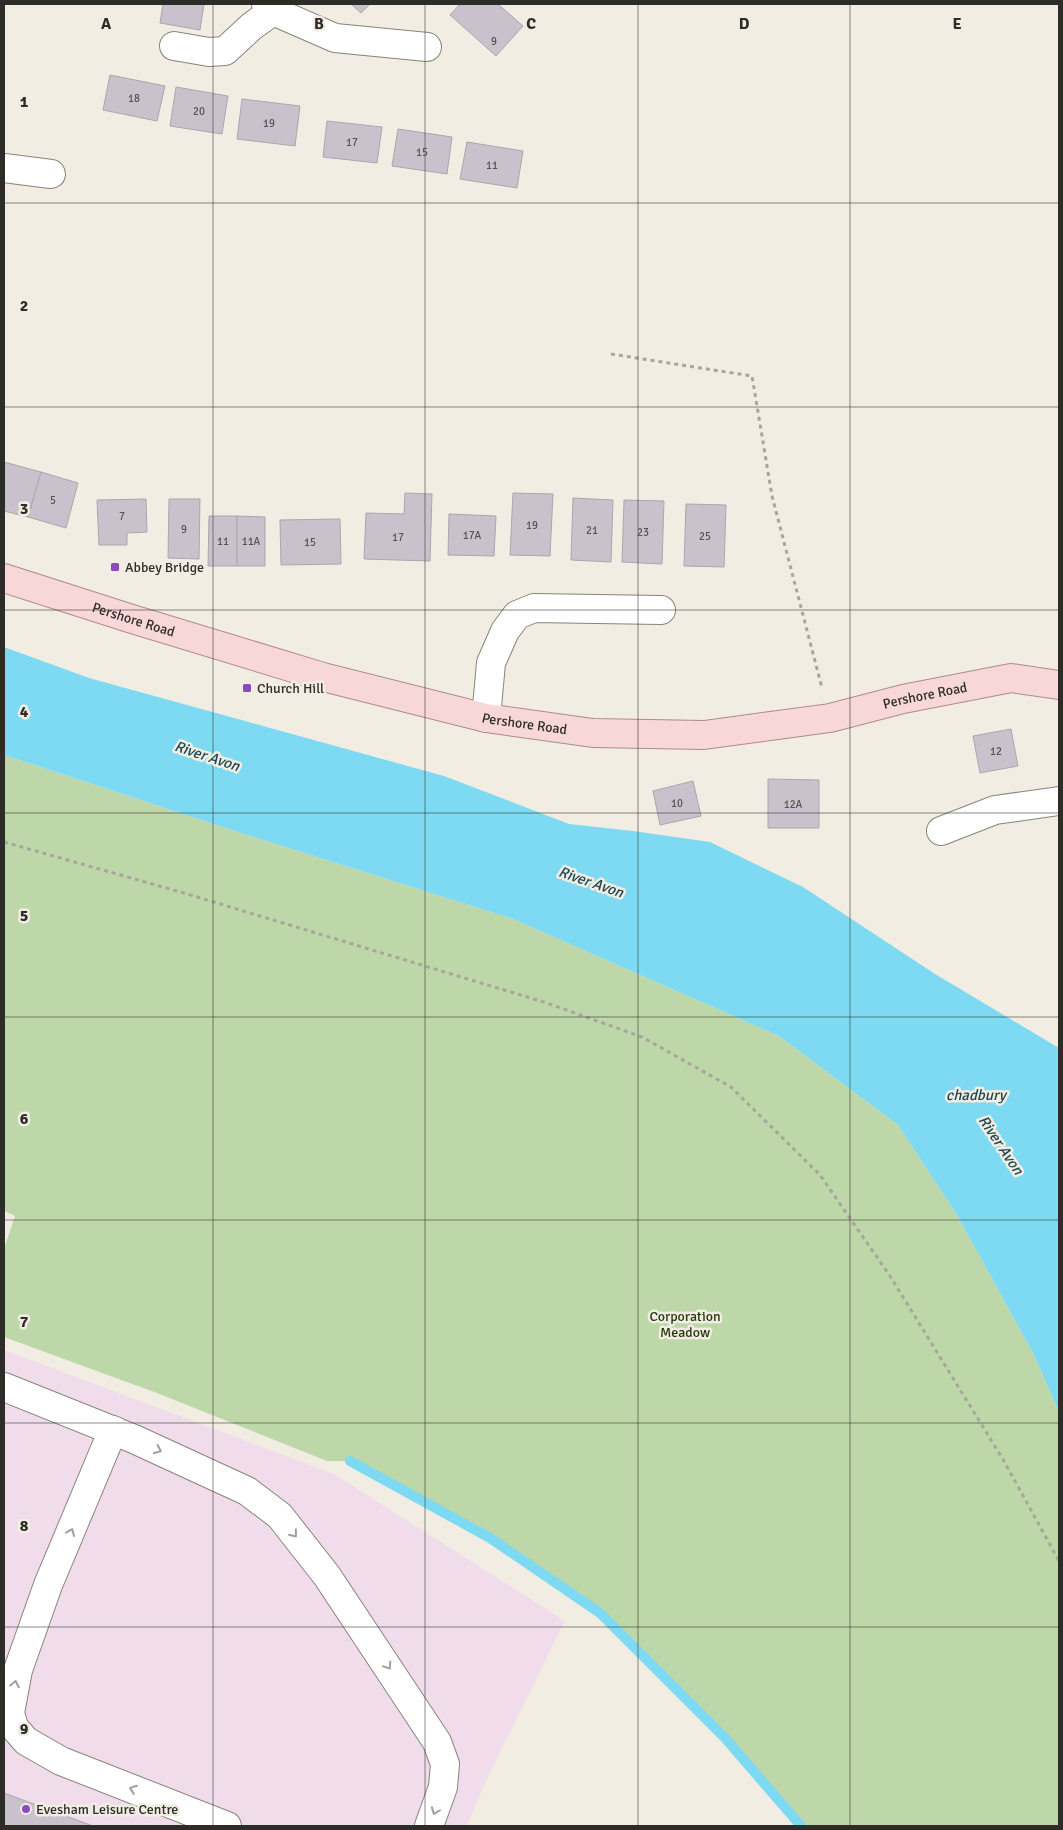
<svg xmlns="http://www.w3.org/2000/svg" width="1063" height="1830" font-family="Signika,sans-serif">
<rect width="100%" height="100%" fill="#f2ede2"/>
<!-- commercial -->
<path fill="#f1dceb" d="M4 1350 334 1474 565 1621 483 1787 467 1826H4Z"/>
<!-- green -->
<path fill="#bdd7a9" d="M4 755 241 833 513 919 779 1036 898 1125 957 1215 1034 1355 1059 1412V1826H801L725 1738 600 1613 490 1538 350 1461H327L157 1393 4 1337V1249L15 1216 4 1211Z"/>
<!-- water -->
<path fill="#7edaf2" d="M4 647 89 678 444 776 569 824 633 831 710 842 803 887 935 974 1059 1048V1412L1034 1355 957 1215 898 1125 779 1036 513 919 241 833 4 755Z"/>
<g fill="none" stroke-linecap="round" stroke-linejoin="round">
<!-- stream -->
<path stroke="#7edaf2" stroke-width="10" d="M350 1461 490 1538 600 1613 725 1738 801 1826"/>
</g>
<!-- building -->
<g fill="#c9c2cc" stroke="#aba5af">
<path d="M163 4H204L200 30 160 23Z"/>
<path d="M351 4H370L361 13Z"/>
<path d="M460 4H498L523 26 496 56 450 15Z"/>
<path d="M110 75 165 86 157 121 103 110Z"/>
<path d="M176 87 228 96 222 134 170 126Z"/>
<path d="M242 99 300 106 295 146 237 139Z"/>
<path d="M327 121 382 127 377 163 323 157Z"/>
<path d="M398 129 452 137 447 174 392 166Z"/>
<path d="M467 142 523 151 517 188 460 179Z"/>
<path d="M4 462 41 472 28 517 4 511Z"/>
<path d="M41 472 78 483 66 528 28 517Z"/>
<path d="M405 493 432 494 430 561 364 559 366 513 404 514Z"/>
<path d="M513 493 553 494 550 556 510 555Z"/>
<path d="M573 498 613 500 611 562 571 560Z"/>
<path d="M146 499 147 532 127 533V545H99L97 500Z"/>
<path d="M169 499H200L199 559 168 558Z"/>
<path d="M624 500 664 501 662 564 622 562Z"/>
<path d="M686 504 726 505 724 567 684 566Z"/>
<path d="M449 514 496 516 494 556 448 555Z"/>
<path d="M209 516H237V566H208Z"/>
<path d="M237 516 265 517V566H237Z"/>
<path d="M340 519 341 564 281 565 280 520Z"/>
<path d="M1011 729 1018 766 980 773 973 736Z"/>
<path d="M768 779 819 780V828H768Z"/>
<path d="M693 781 701 816 660 825 653 791Z"/>
<path d="M4 1793 93 1826H4Z"/>
</g>
<g fill="none" stroke-linecap="round" stroke-linejoin="round">
<!-- minor casing -->
<g stroke="#88847a" stroke-width="30">
<g id="minor">
<path d="M266 4 273 11 335 38 427 47"/>
<path d="M174 46 209 52 225 51 252 26 273 11"/>
<path d="M4 168 51 174"/>
<path d="M486 718 491 663 505 631 517 615 534 608 661 610"/>
<path d="M941 831 995 810 1059 801"/>
<path d="M4 1387 134 1439 247 1491 280 1516 327 1576 437 1742 445 1764 443 1787 429 1826"/>
<path d="M113 1430 48 1585 18 1670 10 1713 14 1727 26 1741 61 1761 227 1826"/>
</g>
</g>
<!-- major casing -->
<g stroke="#af8a8a" stroke-width="30">
<g id="major">
<path id="s1" d="M4 578 132 619 323 677 486 718 593 733 704 735 830 718 903 699 1011 678 1059 685"/>
</g>
</g>
<!-- path -->
<g stroke="#a8a59c" stroke-width="3" stroke-dasharray="4 4" stroke-linecap="butt">
<path d="M611 354 752 376 772 496 822 688"/>
<path d="M4 842 184 893 547 1003 642 1037 731 1087 820 1175 890 1276 1004 1461 1059 1561"/>
</g>
<!-- minor -->
<use href="#minor" stroke="#fff" stroke-width="28"/>
<!-- major -->
<use href="#major" stroke="#f8d7d9" stroke-width="28"/>
</g>
<!-- one-way arrows -->
<defs><path id="oneway-chevron" d="M-2-3.5L2.5 0L-2 3.5" fill="none" stroke-width="1.6" stroke-linecap="round" stroke-linejoin="round" transform="scale(1.25)"/></defs>
<g stroke="#a1a09e">
<use href="#oneway-chevron" transform="translate(158 1450) rotate(25)"/>
<use href="#oneway-chevron" transform="translate(71 1532) rotate(-67)"/>
<use href="#oneway-chevron" transform="translate(294 1534) rotate(52)"/>
<use href="#oneway-chevron" transform="translate(388 1666) rotate(57)"/>
<use href="#oneway-chevron" transform="translate(15 1684) rotate(-79)"/>
<use href="#oneway-chevron" transform="translate(133 1789) rotate(-159)"/>
<use href="#oneway-chevron" transform="translate(435 1811) rotate(111)"/>
</g>
<!-- grid -->
<path fill="none" stroke="#2e2c28" stroke-width="1" stroke-opacity="0.55" d="M213 4V1826M425 4V1826M638 4V1826M850 4V1826M4 203H1059M4 407H1059M4 610H1059M4 813H1059M4 1017H1059M4 1220H1059M4 1423H1059M4 1627H1059"/>
<!-- markers -->
<g fill="#8c4abf" stroke="#f2ede2" stroke-width="2">
<rect x="110" y="562" width="10" height="10" rx="2.5"/>
<rect x="242" y="683" width="10" height="10" rx="2.5"/>
<circle cx="26" cy="1809" r="5"/>
</g>
<g text-anchor="middle" dominant-baseline="central" stroke-width="5" stroke-linejoin="round" paint-order="stroke">
<!-- number labels -->
<g font-size="11" fill="#555251">
<text x="494" y="41">9</text>
<text x="134" y="98">18</text>
<text x="199" y="111">20</text>
<text x="269" y="123">19</text>
<text x="352" y="142">17</text>
<text x="422" y="152">15</text>
<text x="492" y="165">11</text>
<text x="53" y="500">5</text>
<text x="122" y="516">7</text>
<text x="532" y="525">19</text>
<text x="184" y="529">9</text>
<text x="592" y="530">21</text>
<text x="643" y="532">23</text>
<text x="472" y="535">17A</text>
<text x="705" y="536">25</text>
<text x="398" y="537">17</text>
<text x="223" y="541">11</text>
<text x="251" y="541">11A</text>
<text x="310" y="542">15</text>
<text x="996" y="751">12</text>
<text x="677" y="803">10</text>
<text x="793" y="804">12A</text>
</g>
<!-- poi labels -->
<g font-size="14" fill="#2e2c28" stroke="#f2ede2" text-anchor="start">
<text x="125" y="567">Abbey Bridge</text>
<text x="257" y="688">Church Hill</text>
<text x="36" y="1809">Evesham Leisure Centre</text>
</g>
<!-- street labels -->
<g font-size="14" fill="#2e2c28" stroke="#f2ede2">
<text stroke="none"><textPath href="#s1" startOffset="136">Pershore Road</textPath></text>
<text stroke="none"><textPath href="#s1" startOffset="946">Pershore Road</textPath></text>
<text stroke="none"><textPath href="#s1" startOffset="541">Pershore Road</textPath></text>
</g>
<!-- park labels -->
<g font-size="14" fill="#1f3608" stroke="#f2ede2">
<text x="685" y="1316">Corporation<tspan x="685" dy="16">Meadow</tspan></text>
</g>
<!-- water labels -->
<g font-size="15" font-style="italic" fill="#1c4651" stroke="#f2ede2">
<text transform="translate(207 756) rotate(18)">River Avon</text>
<text transform="translate(591 882) rotate(19)">River Avon</text>
<text x="976" y="1095">chadbury</text>
<text transform="translate(1001 1145) rotate(56)">River Avon</text>
</g>
</g>
<g font-size="16" text-anchor="middle" font-weight="bold" fill="#2e2c28" stroke="#f2ede2" stroke-width="5" stroke-linejoin="round" paint-order="stroke">
<text x="106" y="29">A</text>
<text x="319" y="29">B</text>
<text x="531" y="29">C</text>
<text x="744" y="29">D</text>
<text x="957" y="29">E</text>
<text x="24" y="107">1</text>
<text x="24" y="311">2</text>
<text x="24" y="514">3</text>
<text x="24" y="717">4</text>
<text x="24" y="921">5</text>
<text x="24" y="1124">6</text>
<text x="24" y="1327">7</text>
<text x="24" y="1531">8</text>
<text x="24" y="1734">9</text>
</g>
<!-- border -->
<rect width="1063" height="1830" fill="none" stroke="#2e2c28" stroke-width="10"/>
</svg>
